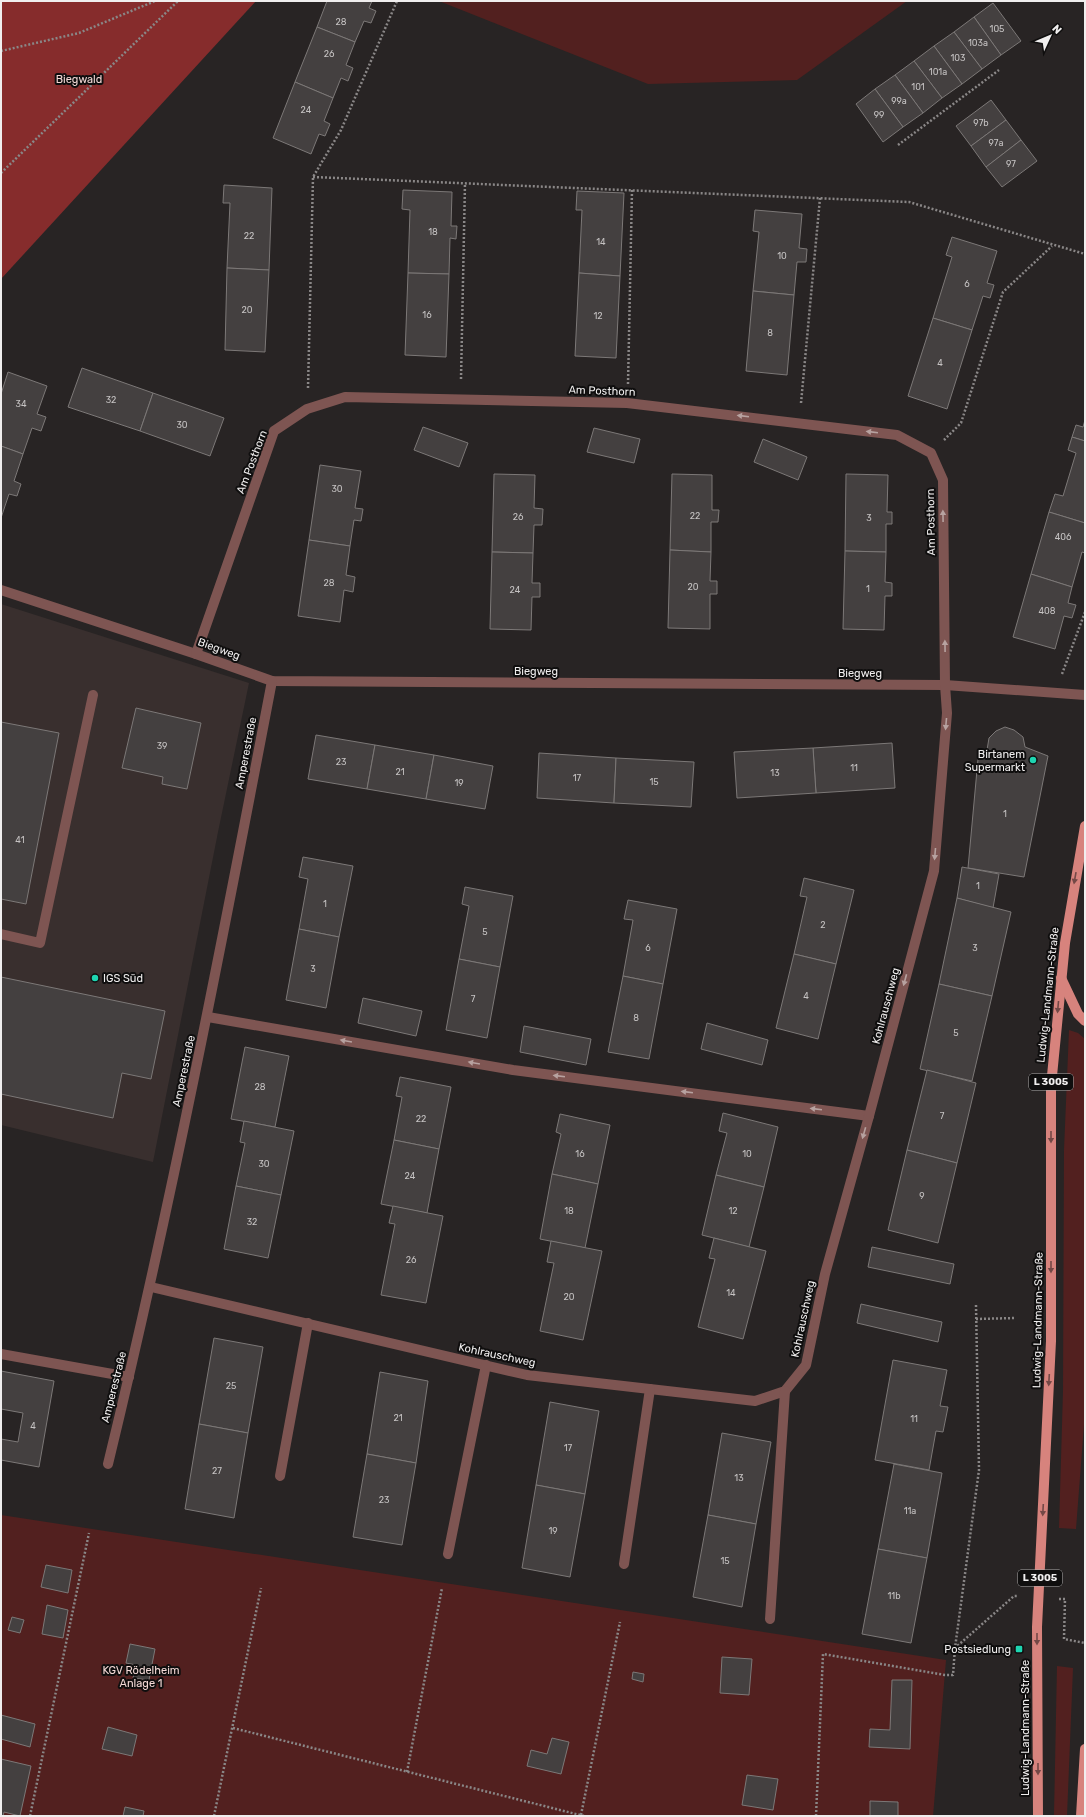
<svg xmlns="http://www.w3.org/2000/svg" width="1086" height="1817" font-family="Rubik,sans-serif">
<rect width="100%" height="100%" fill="#282424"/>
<!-- built -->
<path fill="#392f2e" d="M1 604 249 683 218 832 153 1162 1 1125Z"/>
<!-- green -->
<g fill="#52201f">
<path d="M439 1H907L797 80 648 84Z"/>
<path d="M1069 1030 1078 1033 1085 1039V1412L1076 1529 1059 1528 1063 1391 1064 1150Z"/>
<path d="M1 1515 946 1660 933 1816H1Z"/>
<path d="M1057 1666 1073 1668 1067 1816H1054Z"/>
</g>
<!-- forest -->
<path fill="#862c2c" d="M1 1H256L1 279Z"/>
<!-- building -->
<g fill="#444040" stroke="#7c7877">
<path d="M327 1H372L369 8 376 11 371 23 364 21 355 42 317 27Z"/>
<path d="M993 3 1021 41 1001 55 974 17Z"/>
<path d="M974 17 1001 55 982 69 954 32Z"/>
<path d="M317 27 355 42 346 65 353 68 348 81 341 78 333 98 295 82Z"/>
<path d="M954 32 982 69 962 84 934 46Z"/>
<path d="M934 46 962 84 942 98 914 61Z"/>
<path d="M914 61 942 98 923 113 895 75Z"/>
<path d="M895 75 923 113 903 127 875 89Z"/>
<path d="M295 82 333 98 324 121 330 124 325 136 319 134 311 154 273 138Z"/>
<path d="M875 89 903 127 883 142 856 104Z"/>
<path d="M991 100 1006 120 971 146 956 126Z"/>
<path d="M1006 120 1021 140 986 167 971 146Z"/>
<path d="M1021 140 1037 161 1002 187 986 167Z"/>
<path d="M224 185 272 188 269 270 227 268 230 203H223Z"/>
<path d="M403 190 452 192 451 226H457L456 239 450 238 449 274 408 273 410 210 402 209Z"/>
<path d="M577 191 624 193 620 276 579 273 582 210H576Z"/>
<path d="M755 210 802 214 799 248 807 249 806 262H797L794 295 753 291 759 232 753 231Z"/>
<path d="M952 237 997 251 987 283 994 285 990 298 983 296 972 330 933 318 952 257 946 255Z"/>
<path d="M227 268 269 270 265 352 225 350Z"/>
<path d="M408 273 449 274 446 357 405 355Z"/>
<path d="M579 273 620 276 616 358 575 356Z"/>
<path d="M753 291 794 295 787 375 746 371Z"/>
<path d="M933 318 972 330 947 409 908 396Z"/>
<path d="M82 368 153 393 140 431 68 407Z"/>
<path d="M8 372 47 386 37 414 46 417 41 431 32 428 23 454 1 446V394Z"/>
<path d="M153 393 224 418 210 456 140 431Z"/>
<path d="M1085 420V441L1072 437 1076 425 1083 427Z"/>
<path d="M423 427 468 443 459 467 414 450Z"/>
<path d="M594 428 640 439 634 463 587 452Z"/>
<path d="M1072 437 1085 441V523L1049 512 1055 494 1063 496 1076 453 1068 450Z"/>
<path d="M763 439 807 457 798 480 754 462Z"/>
<path d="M1 446 23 454 14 481 21 484 17 496 9 494 1 518Z"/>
<path d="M320 465 361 471 355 508 363 509 361 521 354 520 350 546 309 540Z"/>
<path d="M494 474 535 475 534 508 543 509 542 525H534L533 553 492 552Z"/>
<path d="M672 474 712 475V510H719L718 522H711V552L670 550Z"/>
<path d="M846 474 888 475 887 512H892V524H886V552L845 551Z"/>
<path d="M1049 512 1085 523V553L1082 552 1072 587 1031 574Z"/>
<path d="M309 540 350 546 346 575 355 577 353 592 344 590 340 622 298 616Z"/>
<path d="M670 550 711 552 710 581H717V594H710V629L668 628Z"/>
<path d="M845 551 886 552 885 582 892 583V596H885L884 630 843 629Z"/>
<path d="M492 552 533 553 532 583H540V597H532L531 630 490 629Z"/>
<path d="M1031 574 1072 587 1068 603 1076 605 1072 618 1064 616 1055 649 1013 637Z"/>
<path d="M136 708 201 723 187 789 162 784 163 777 122 768Z"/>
<path d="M1 722 59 733 26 904 1 899Z"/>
<path d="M1005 727 1014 730 1023 737 1025 747 1048 756 1024 877 968 868 978 759 987 750 989 738 996 731Z"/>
<path d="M316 735 375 745 367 789 308 779Z"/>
<path d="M892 743 895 788 816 793 813 748Z"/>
<path d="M375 745 434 755 426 799 367 789Z"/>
<path d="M813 748 816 793 737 798 734 752Z"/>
<path d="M539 753 616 758 614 803 537 798Z"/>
<path d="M434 755 493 766 485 809 426 799Z"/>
<path d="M616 758 694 762 691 807 614 803Z"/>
<path d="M303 857 353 866 339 937 299 929 308 879 299 877Z"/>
<path d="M962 867 999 874 993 908 957 898Z"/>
<path d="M804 878 854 890 836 964 794 954 807 897 800 896Z"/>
<path d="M465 887 513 896 500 967 459 959 469 906 462 904Z"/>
<path d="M957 898 1011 912 992 996 939 984Z"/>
<path d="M628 900 677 909 663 984 623 976 633 920 624 919Z"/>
<path d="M299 929 339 937 326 1008 286 1000Z"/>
<path d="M794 954 836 964 818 1039 776 1028Z"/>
<path d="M459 959 500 967 487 1038 446 1030Z"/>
<path d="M623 976 663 984 649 1059 608 1052Z"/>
<path d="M1 977 165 1011 151 1079 122 1073 113 1118 1 1094Z"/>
<path d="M939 984 992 996 972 1081 920 1069Z"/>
<path d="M363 998 422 1011 416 1036 358 1023Z"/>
<path d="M707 1023 768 1040 762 1065 701 1049Z"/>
<path d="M524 1026 591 1039 586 1065 520 1052Z"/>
<path d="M245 1047 289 1056 275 1127 231 1119Z"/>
<path d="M927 1070 976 1083 957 1163 907 1150Z"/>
<path d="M400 1077 451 1087 439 1149 394 1140 402 1097 396 1096Z"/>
<path d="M723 1113 778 1127 764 1187 716 1175 727 1133 719 1131Z"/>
<path d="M560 1114 610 1125 598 1184 552 1174 561 1134 556 1132Z"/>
<path d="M244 1121 294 1131 281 1195 236 1186 245 1143 240 1142Z"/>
<path d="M394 1140 439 1149 427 1213 381 1204Z"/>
<path d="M907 1150 957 1163 938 1243 888 1230Z"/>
<path d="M552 1174 598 1184 585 1248 540 1239Z"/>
<path d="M716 1175 764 1187 749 1247 702 1235Z"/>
<path d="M236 1186 281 1195 268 1258 224 1249Z"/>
<path d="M393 1206 443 1216 426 1303 381 1295 395 1224 389 1223Z"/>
<path d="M714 1238 766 1251 743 1339 698 1327 715 1259 709 1258Z"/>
<path d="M551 1241 602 1251 583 1340 540 1331 554 1263 547 1262Z"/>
<path d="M872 1247 954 1264 950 1284 868 1267Z"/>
<path d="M861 1304 942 1322 938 1342 857 1323Z"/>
<path d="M214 1338 263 1347 248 1433 199 1424Z"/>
<path d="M893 1360 947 1370 940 1406 948 1407 943 1432 936 1431 929 1470 875 1460Z"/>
<path d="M1 1371 54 1381 39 1467 1 1460V1439L18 1442 23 1413 1 1409Z"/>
<path d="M380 1372 428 1381 416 1463 367 1454Z"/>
<path d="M550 1402 599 1411 585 1494 536 1485Z"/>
<path d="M199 1424 248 1433 234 1518 185 1509Z"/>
<path d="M722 1433 771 1442 756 1524 708 1515Z"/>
<path d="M367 1454 416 1463 402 1545 353 1537Z"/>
<path d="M894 1464 942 1473 927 1558 878 1549Z"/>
<path d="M536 1485 585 1494 570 1577 522 1568Z"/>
<path d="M708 1515 756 1524 742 1607 693 1597Z"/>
<path d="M878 1549 927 1558 911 1643 862 1634Z"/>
<path d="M46 1565 72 1570 68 1593 41 1587Z"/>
<path d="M47 1605 68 1610 63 1638 42 1634Z"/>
<path d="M12 1617 24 1620 20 1633 8 1630Z"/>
<path d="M130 1644 155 1649 149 1680 133 1678 136 1665 126 1663Z"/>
<path d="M722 1657 752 1659 749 1695 720 1693Z"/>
<path d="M633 1672 644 1674 643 1682 632 1679Z"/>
<path d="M892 1680H912L910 1749 869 1747 870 1729 890 1730Z"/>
<path d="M1 1715 35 1724 30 1747 1 1739Z"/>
<path d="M108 1727 137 1735 132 1756 102 1749Z"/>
<path d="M552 1738 569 1742 561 1774 527 1766 531 1750 547 1754Z"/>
<path d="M1 1759 31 1766 20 1816 4 1812 3 1816H1Z"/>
<path d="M747 1775 778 1779 773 1810 742 1805Z"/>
<path d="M870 1801 898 1802V1816H870Z"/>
<path d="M125 1807 144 1811 143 1816H123Z"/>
</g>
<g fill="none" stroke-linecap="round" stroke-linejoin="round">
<!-- path -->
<g stroke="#8a8787" stroke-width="2.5" stroke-dasharray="2 2" stroke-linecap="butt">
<path d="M1 51 79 33 155 1"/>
<path d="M898 145 999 70"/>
<path d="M1 173 178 1"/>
<path d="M313 177 909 202 1085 254"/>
<path d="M461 379 465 183"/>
<path d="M628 384 632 190"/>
<path d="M308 388 313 177 341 130 397 1"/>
<path d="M801 403 820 198"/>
<path d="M944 440 961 423 1003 292 1052 246"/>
<path d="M1062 674 1085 612"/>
<path d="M976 1305 979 1470 955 1648 1014 1596H1018"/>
<path d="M976 1319 1015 1318"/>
<path d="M1059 1599H1065L1064 1639 1085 1643"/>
<path d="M233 1728 584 1816"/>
<path d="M407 1772 442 1588"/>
<path d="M581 1815 620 1622"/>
<path d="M30 1816 89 1533"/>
<path d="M214 1816 261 1588"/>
<path d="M816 1816 823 1654 945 1675H953L955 1648"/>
</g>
<!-- minor -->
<g stroke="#7e5552" stroke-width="10">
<path d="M1 590 196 654 272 681 945 685 1085 695"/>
<path d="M1 934 40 943 93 695"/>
<path d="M208 1017 513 1070 869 1116"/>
<path d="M151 1287 527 1375 755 1401 785 1391 806 1365 825 1274 869 1116 934 871 947 713 945 685 943 480 931 453 897 435 627 403 345 397 307 409 274 431 196 654"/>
<path d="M1 1354 129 1377"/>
<path d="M108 1464C171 1205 222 943 272 681"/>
<path d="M280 1476 308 1323"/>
<path d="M448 1554 486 1365"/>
<path d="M624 1564 650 1389"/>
<path d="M770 1619 785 1391"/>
</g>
<!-- major -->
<g stroke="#d7837d" stroke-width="10">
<path d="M1061 978 1078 1014 1085 1021"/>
<path d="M1038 1816 1037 1627 1051 1341V1086L1065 943 1085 826"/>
<path d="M1081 1816 1085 1749"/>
</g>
</g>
<!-- one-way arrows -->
<defs><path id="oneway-solid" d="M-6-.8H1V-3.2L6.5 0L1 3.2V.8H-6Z"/></defs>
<g fill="#b7a2a0">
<use href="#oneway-solid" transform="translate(743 416) rotate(-173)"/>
<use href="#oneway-solid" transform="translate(872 432) rotate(-173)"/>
<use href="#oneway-solid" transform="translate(943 516) rotate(-91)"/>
<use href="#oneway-solid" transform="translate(945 646) rotate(-91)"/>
<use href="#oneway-solid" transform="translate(946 724) rotate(95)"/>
<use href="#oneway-solid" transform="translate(935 854) rotate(95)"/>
<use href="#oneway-solid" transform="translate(905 980) rotate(105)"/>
<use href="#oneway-solid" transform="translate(346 1041) rotate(-170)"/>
<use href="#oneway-solid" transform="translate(474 1063) rotate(-170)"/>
<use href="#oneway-solid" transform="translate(559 1076) rotate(-173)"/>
<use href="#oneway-solid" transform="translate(687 1092) rotate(-173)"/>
<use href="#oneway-solid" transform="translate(816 1109) rotate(-173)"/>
<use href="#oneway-solid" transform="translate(864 1133) rotate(106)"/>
</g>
<g fill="#734846">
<use href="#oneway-solid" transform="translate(1075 878) rotate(100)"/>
<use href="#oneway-solid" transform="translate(1058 1007) rotate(95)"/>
<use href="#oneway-solid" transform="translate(1051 1137) rotate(90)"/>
<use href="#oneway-solid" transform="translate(1051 1267) rotate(90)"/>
<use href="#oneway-solid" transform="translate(1049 1380) rotate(93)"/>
<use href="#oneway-solid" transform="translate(1043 1510) rotate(93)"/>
<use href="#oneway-solid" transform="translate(1037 1639) rotate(90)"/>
<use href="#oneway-solid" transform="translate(1038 1769) rotate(90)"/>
</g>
<!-- markers -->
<g fill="#1ed5b1" stroke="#0f0e0e" stroke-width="1.5">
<circle cx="1033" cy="760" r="4"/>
<circle cx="95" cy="978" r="4"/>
<rect x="1015" y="1645" width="8" height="8" rx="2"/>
</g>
<g text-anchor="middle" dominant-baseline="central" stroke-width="4" stroke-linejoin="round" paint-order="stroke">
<!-- number labels -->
<g font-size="9" fill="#c5c2c2">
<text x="341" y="22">28</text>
<text x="997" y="29">105</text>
<text x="978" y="43">103a</text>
<text x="329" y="54">26</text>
<text x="958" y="58">103</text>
<text x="938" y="72">101a</text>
<text x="918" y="87">101</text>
<text x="899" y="101">99a</text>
<text x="306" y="110">24</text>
<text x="879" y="115">99</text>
<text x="981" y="123">97b</text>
<text x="996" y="143">97a</text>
<text x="1011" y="164">97</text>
<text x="433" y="232">18</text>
<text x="249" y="236">22</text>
<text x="601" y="242">14</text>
<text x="782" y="256">10</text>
<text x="967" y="284">6</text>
<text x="247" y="310">20</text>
<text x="427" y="315">16</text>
<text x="598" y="316">12</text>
<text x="770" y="333">8</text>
<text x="940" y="363">4</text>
<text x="111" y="400">32</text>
<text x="21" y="404">34</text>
<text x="182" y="425">30</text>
<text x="337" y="489">30</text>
<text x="695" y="516">22</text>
<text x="518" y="517">26</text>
<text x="869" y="518">3</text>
<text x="1063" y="537">406</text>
<text x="329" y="583">28</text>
<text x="693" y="587">20</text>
<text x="868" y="589">1</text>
<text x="515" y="590">24</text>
<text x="1047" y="611">408</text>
<text x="162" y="746">39</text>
<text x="341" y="762">23</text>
<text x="854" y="768">11</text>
<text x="400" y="772">21</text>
<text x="775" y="773">13</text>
<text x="577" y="778">17</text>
<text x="654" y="782">15</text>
<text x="459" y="783">19</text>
<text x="1005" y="814">1</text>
<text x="20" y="840">41</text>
<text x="978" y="886">1</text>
<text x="325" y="904">1</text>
<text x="823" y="925">2</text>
<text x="485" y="932">5</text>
<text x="648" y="948">6</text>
<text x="975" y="948">3</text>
<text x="313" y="969">3</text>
<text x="806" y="996">4</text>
<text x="473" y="999">7</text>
<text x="636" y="1018">8</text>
<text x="956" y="1033">5</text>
<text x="260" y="1087">28</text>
<text x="942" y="1116">7</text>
<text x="421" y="1119">22</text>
<text x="580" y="1154">16</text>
<text x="747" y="1154">10</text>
<text x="264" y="1164">30</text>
<text x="410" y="1176">24</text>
<text x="922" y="1196">9</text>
<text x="569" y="1211">18</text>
<text x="733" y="1211">12</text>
<text x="252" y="1222">32</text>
<text x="411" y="1260">26</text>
<text x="731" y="1293">14</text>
<text x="569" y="1297">20</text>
<text x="231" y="1386">25</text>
<text x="398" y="1418">21</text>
<text x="914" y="1419">11</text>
<text x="33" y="1426">4</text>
<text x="568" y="1448">17</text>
<text x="217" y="1471">27</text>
<text x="739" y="1478">13</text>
<text x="384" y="1500">23</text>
<text x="910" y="1511">11a</text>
<text x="553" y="1531">19</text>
<text x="725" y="1561">15</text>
<text x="894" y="1596">11b</text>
</g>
<!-- shield labels -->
<g fill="#0f0e0e" stroke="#acabab" stroke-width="1">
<rect x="1029" y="1074" width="44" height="16" rx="3"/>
<rect x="1018" y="1570" width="44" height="16" rx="3"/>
</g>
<g font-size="10" font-weight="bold" fill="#f0eeee">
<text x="1051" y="1082">L 3005</text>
<text x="1040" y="1578">L 3005</text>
</g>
<!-- park labels -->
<g font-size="11" fill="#f4d9d6" stroke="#0f0e0e">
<text x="79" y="79">Biegwald</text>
<text x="141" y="1670">KGV Rödelheim<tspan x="141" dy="13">Anlage 1</tspan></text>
</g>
<!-- street labels -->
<g font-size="11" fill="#f0eeee" stroke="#0f0e0e">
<text transform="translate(602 391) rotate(2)">Am Posthorn</text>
<text transform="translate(252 462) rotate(-69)">Am Posthorn</text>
<text transform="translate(931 522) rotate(-91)">Am Posthorn</text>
<text transform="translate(219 649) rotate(20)">Biegweg</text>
<text x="536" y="671">Biegweg</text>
<text x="860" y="673">Biegweg</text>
<text transform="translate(246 753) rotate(-79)">Amperestraße</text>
<text transform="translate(1048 995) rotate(-84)">Ludwig-Landmann-Straße</text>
<text transform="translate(886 1006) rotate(-75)">Kohlrauschweg</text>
<text transform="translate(184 1071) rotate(-78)">Amperestraße</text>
<text transform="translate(803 1319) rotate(-78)">Kohlrauschweg</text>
<text transform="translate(1038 1320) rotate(-89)">Ludwig-Landmann-Straße</text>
<text transform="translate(497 1355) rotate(12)">Kohlrauschweg</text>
<text transform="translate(114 1387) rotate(-76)">Amperestraße</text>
<text transform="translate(1025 1728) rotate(-90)">Ludwig-Landmann-Straße</text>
</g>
<!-- poi labels -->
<g font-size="11" fill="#f0eeee" stroke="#0f0e0e" text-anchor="end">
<text x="1025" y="754">Birtanem<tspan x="1025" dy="13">Supermarkt</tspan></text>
<text x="103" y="978" text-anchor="start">IGS Süd</text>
<text x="1011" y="1649">Postsiedlung</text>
</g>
</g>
<!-- border -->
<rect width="1086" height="1817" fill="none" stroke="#f0eeee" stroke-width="4"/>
<!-- north arrow -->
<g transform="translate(1050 36) rotate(46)" stroke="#0f0e0e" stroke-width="3" paint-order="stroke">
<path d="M0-3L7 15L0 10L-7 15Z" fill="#f0eeee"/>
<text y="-6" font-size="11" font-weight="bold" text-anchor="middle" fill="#f0eeee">N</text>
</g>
</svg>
